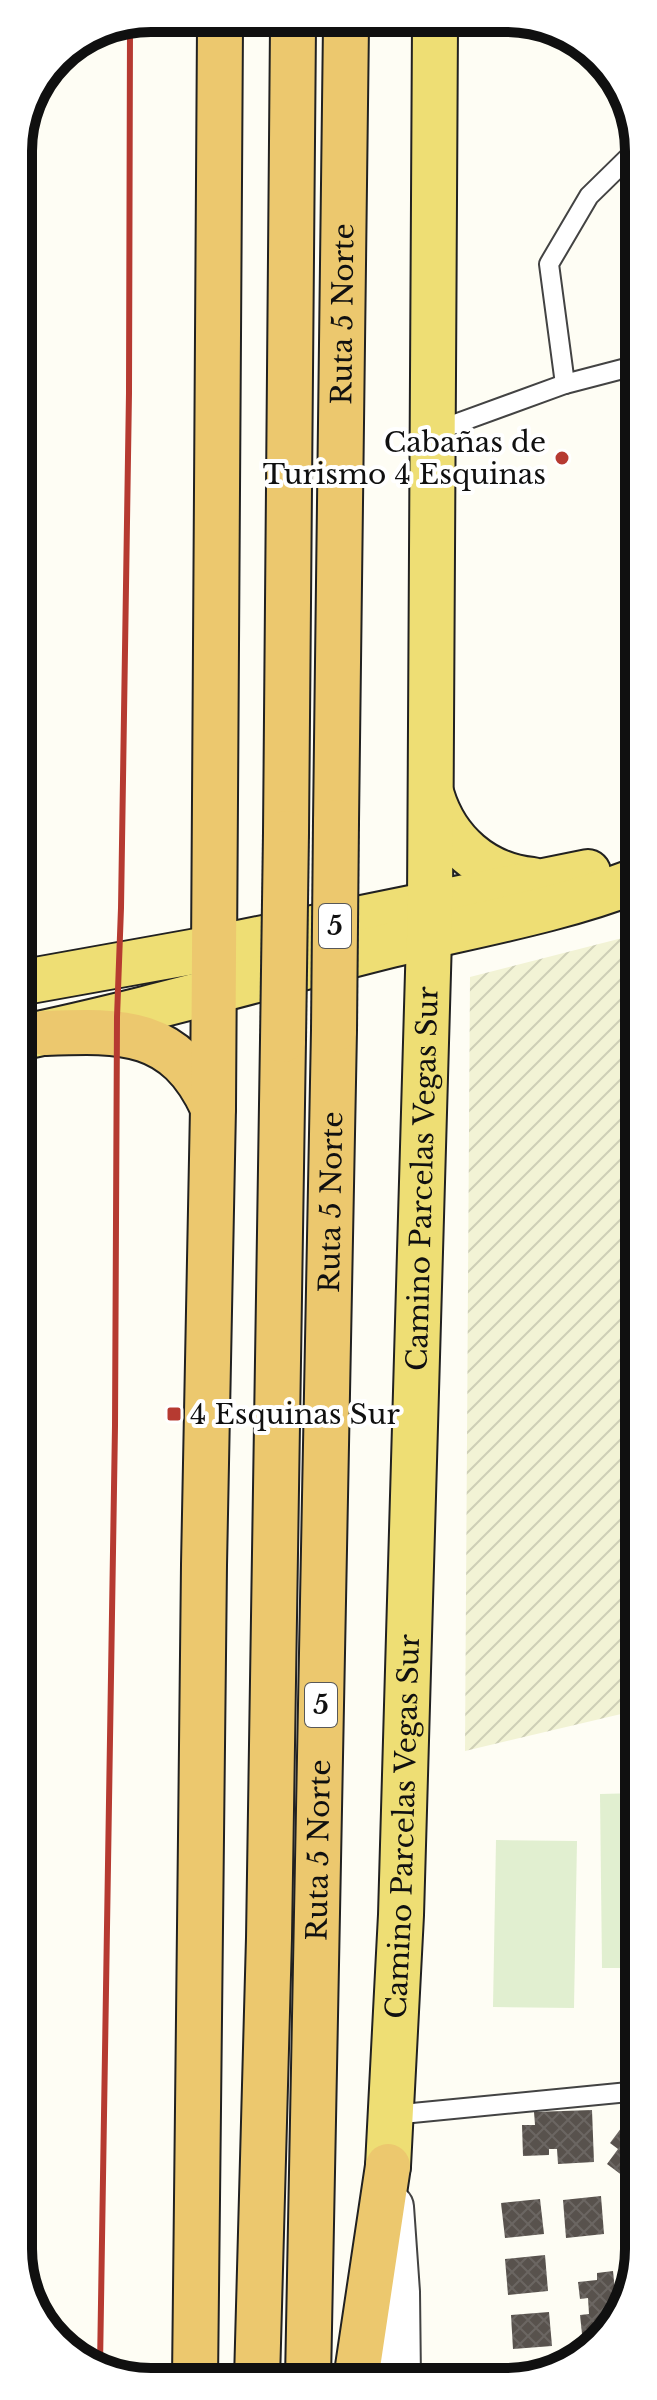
<svg xmlns="http://www.w3.org/2000/svg" width="657" height="2400" font-family="'Libre Baskerville',serif">
<defs>
<pattern id="farmland-furrows" width="10" height="10" patternUnits="userSpaceOnUse" patternTransform="scale(2)"><rect width="10" height="10" fill="#f2f3d5"/><path d="M-1 1l2-2M0 10L10 0M9 11l2-2" fill="none" stroke="#cecfb6"/></pattern>
<pattern id="building-cross-hatch" width="8" height="8" patternUnits="userSpaceOnUse" patternTransform="scale(2)"><rect width="8" height="8" fill="#58524d"/><path d="M0 0l8 8M0 8l8-8" fill="none" stroke="#6b6662"/></pattern>
</defs>
<rect width="100%" height="100%" fill="#fefdf4"/>
<!-- farmland -->
<path fill="url(#farmland-furrows)" d="M638 934V1710L465 1751 470 977Z"/>
<!-- pitch -->
<g fill="#e1efd0">
<path d="M639 1793V1968H602L600 1794Z"/>
<path d="M496 1840 577 1841 574 2008 493 2007Z"/>
</g>
<!-- building -->
<g fill="url(#building-cross-hatch)">
<path d="M592 2110 594 2162 558 2164 557 2149H549V2155L523 2156 522 2125H535L534 2112Z"/>
<path d="M622 2127 639 2139V2177L628 2169 623 2176 607 2164 618 2149 610 2143Z"/>
<path d="M601 2196 604 2234 566 2238 563 2200Z"/>
<path d="M540 2199 544 2234 505 2238 501 2203Z"/>
<path d="M545 2255 548 2291 508 2295 505 2259Z"/>
<path d="M613 2271 617 2310 606 2337 600 2340 599 2332 582 2334 580 2315 589 2314 588 2298 580 2299 578 2282 597 2280V2273Z"/>
<path d="M549 2312 552 2346 513 2349 511 2315Z"/>
</g>
<g fill="none" stroke-linecap="round" stroke-linejoin="round">
<!-- service casing -->
<g stroke="#434343" stroke-width="22">
<g id="service">
<path d="M565 384 549 264 589 196 638 148"/>
<path d="M433 432 565 384 638 365"/>
<path d="M392 2115 639 2091"/>
</g>
</g>
<!-- tertiary casing -->
<g stroke="#434343" stroke-width="48">
<path id="tertiary" d="M391 2207 397 2292 398 2380"/>
</g>
<!-- primary casing -->
<g stroke="#212121" stroke-width="48">
<g id="primary">
<path d="M432 796C446 842 483 875 532 880"/>
<path d="M19 983 214 948 588 872"/>
<path d="M19 1038C144 1012 267 976 391 945 474 925 558 911 638 880"/>
<path id="s1" d="M388 2166 401 1915 430 903 435 24"/>
</g>
</g>
<!-- trunk casing -->
<g stroke="#212121" stroke-width="48">
<g id="trunk">
<path id="s2" d="M336 822 346 25"/>
<path d="M286 833 293 26"/>
<path d="M45 1033C123 1030 176 1028 213 1108"/>
<path d="M195 2380 204 1565 213 1108 220 26"/>
<path d="M257 2380 269 1938 283 1040"/>
<path id="s3" d="M308 2380 334 1030"/>
<path d="M356 2380 388 2166"/>
</g>
</g>
<!-- path -->
<path stroke="#323232" stroke-width="5" stroke-dasharray="8 4" stroke-linecap="butt" d="M635 1340H638"/>
<!-- service -->
<use href="#service" stroke="#fff" stroke-width="18"/>
<!-- tertiary -->
<use href="#tertiary" stroke="#fff" stroke-width="44"/>
<!-- primary -->
<use href="#primary" stroke="#eede74" stroke-width="44"/>
<!-- trunk -->
<use href="#trunk" stroke="#ecc86e" stroke-width="44"/>
<!-- rail -->
<path stroke="#b63a31" stroke-width="6" d="M100 2366 115 1426 117 1017 121 908 129 393 130 28"/>
<!-- trunk-bridge casing -->
<g stroke="#212121" stroke-width="48" stroke-linecap="butt">
<g id="trunk-bridge">
<path d="M334 1030 336 822"/>
<path d="M283 1040 286 833"/>
</g>
</g>
<!-- trunk-bridge -->
<use href="#trunk-bridge" stroke="#ecc86e" stroke-width="44"/>
</g>
<!-- markers -->
<g fill="#b63a31" stroke="#fff" stroke-width="3">
<circle cx="562" cy="458" r="8"/>
<rect x="166" y="1406" width="16" height="16" rx="4"/>
</g>
<g text-anchor="middle" dominant-baseline="central" stroke-width="8" stroke-linejoin="round" paint-order="stroke">
<!-- shield labels -->
<g fill="#fff" stroke="#585858" stroke-width="2">
<rect x="319" y="904" width="32" height="44" rx="6"/>
<rect x="305" y="1683" width="32" height="44" rx="6"/>
</g>
<g font-size="26" font-weight="bold" fill="#101010">
<text x="335" y="926">5</text>
<text x="321" y="1705">5</text>
</g>
<!-- street labels -->
<g font-size="28" fill="#101010" stroke="#fff">
<text stroke="none"><textPath href="#s2" startOffset="508">Ruta 5 Norte</textPath></text>
<text stroke="none"><textPath href="#s1" startOffset="988">Camino Parcelas Vegas Sur</textPath></text>
<text stroke="none"><textPath href="#s3" startOffset="1178">Ruta 5 Norte</textPath></text>
<text stroke="none"><textPath href="#s1" startOffset="340">Camino Parcelas Vegas Sur</textPath></text>
<text stroke="none"><textPath href="#s3" startOffset="530">Ruta 5 Norte</textPath></text>
</g>
<!-- poi labels -->
<g font-size="28" fill="#101010" stroke="#fff" text-anchor="end">
<text x="546" y="442">Cabañas de<tspan x="546" dy="32">Turismo 4 Esquinas</tspan></text>
<text x="190" y="1414" text-anchor="start">4 Esquinas Sur</text>
</g>
</g>
<!-- crop -->
<path d="M0 0H657V2400H0ZM151 32H506A119 119 0 0 1 625 151V2249A119 119 0 0 1 506 2368H151A119 119 0 0 1 32 2249V151A119 119 0 0 1 151 32Z" fill="#fff" fill-rule="evenodd"/>
<path fill="none" stroke="#101010" stroke-width="10" d="M151 32H506A119 119 0 0 1 625 151V2249A119 119 0 0 1 506 2368H151A119 119 0 0 1 32 2249V151A119 119 0 0 1 151 32Z"/>
</svg>
